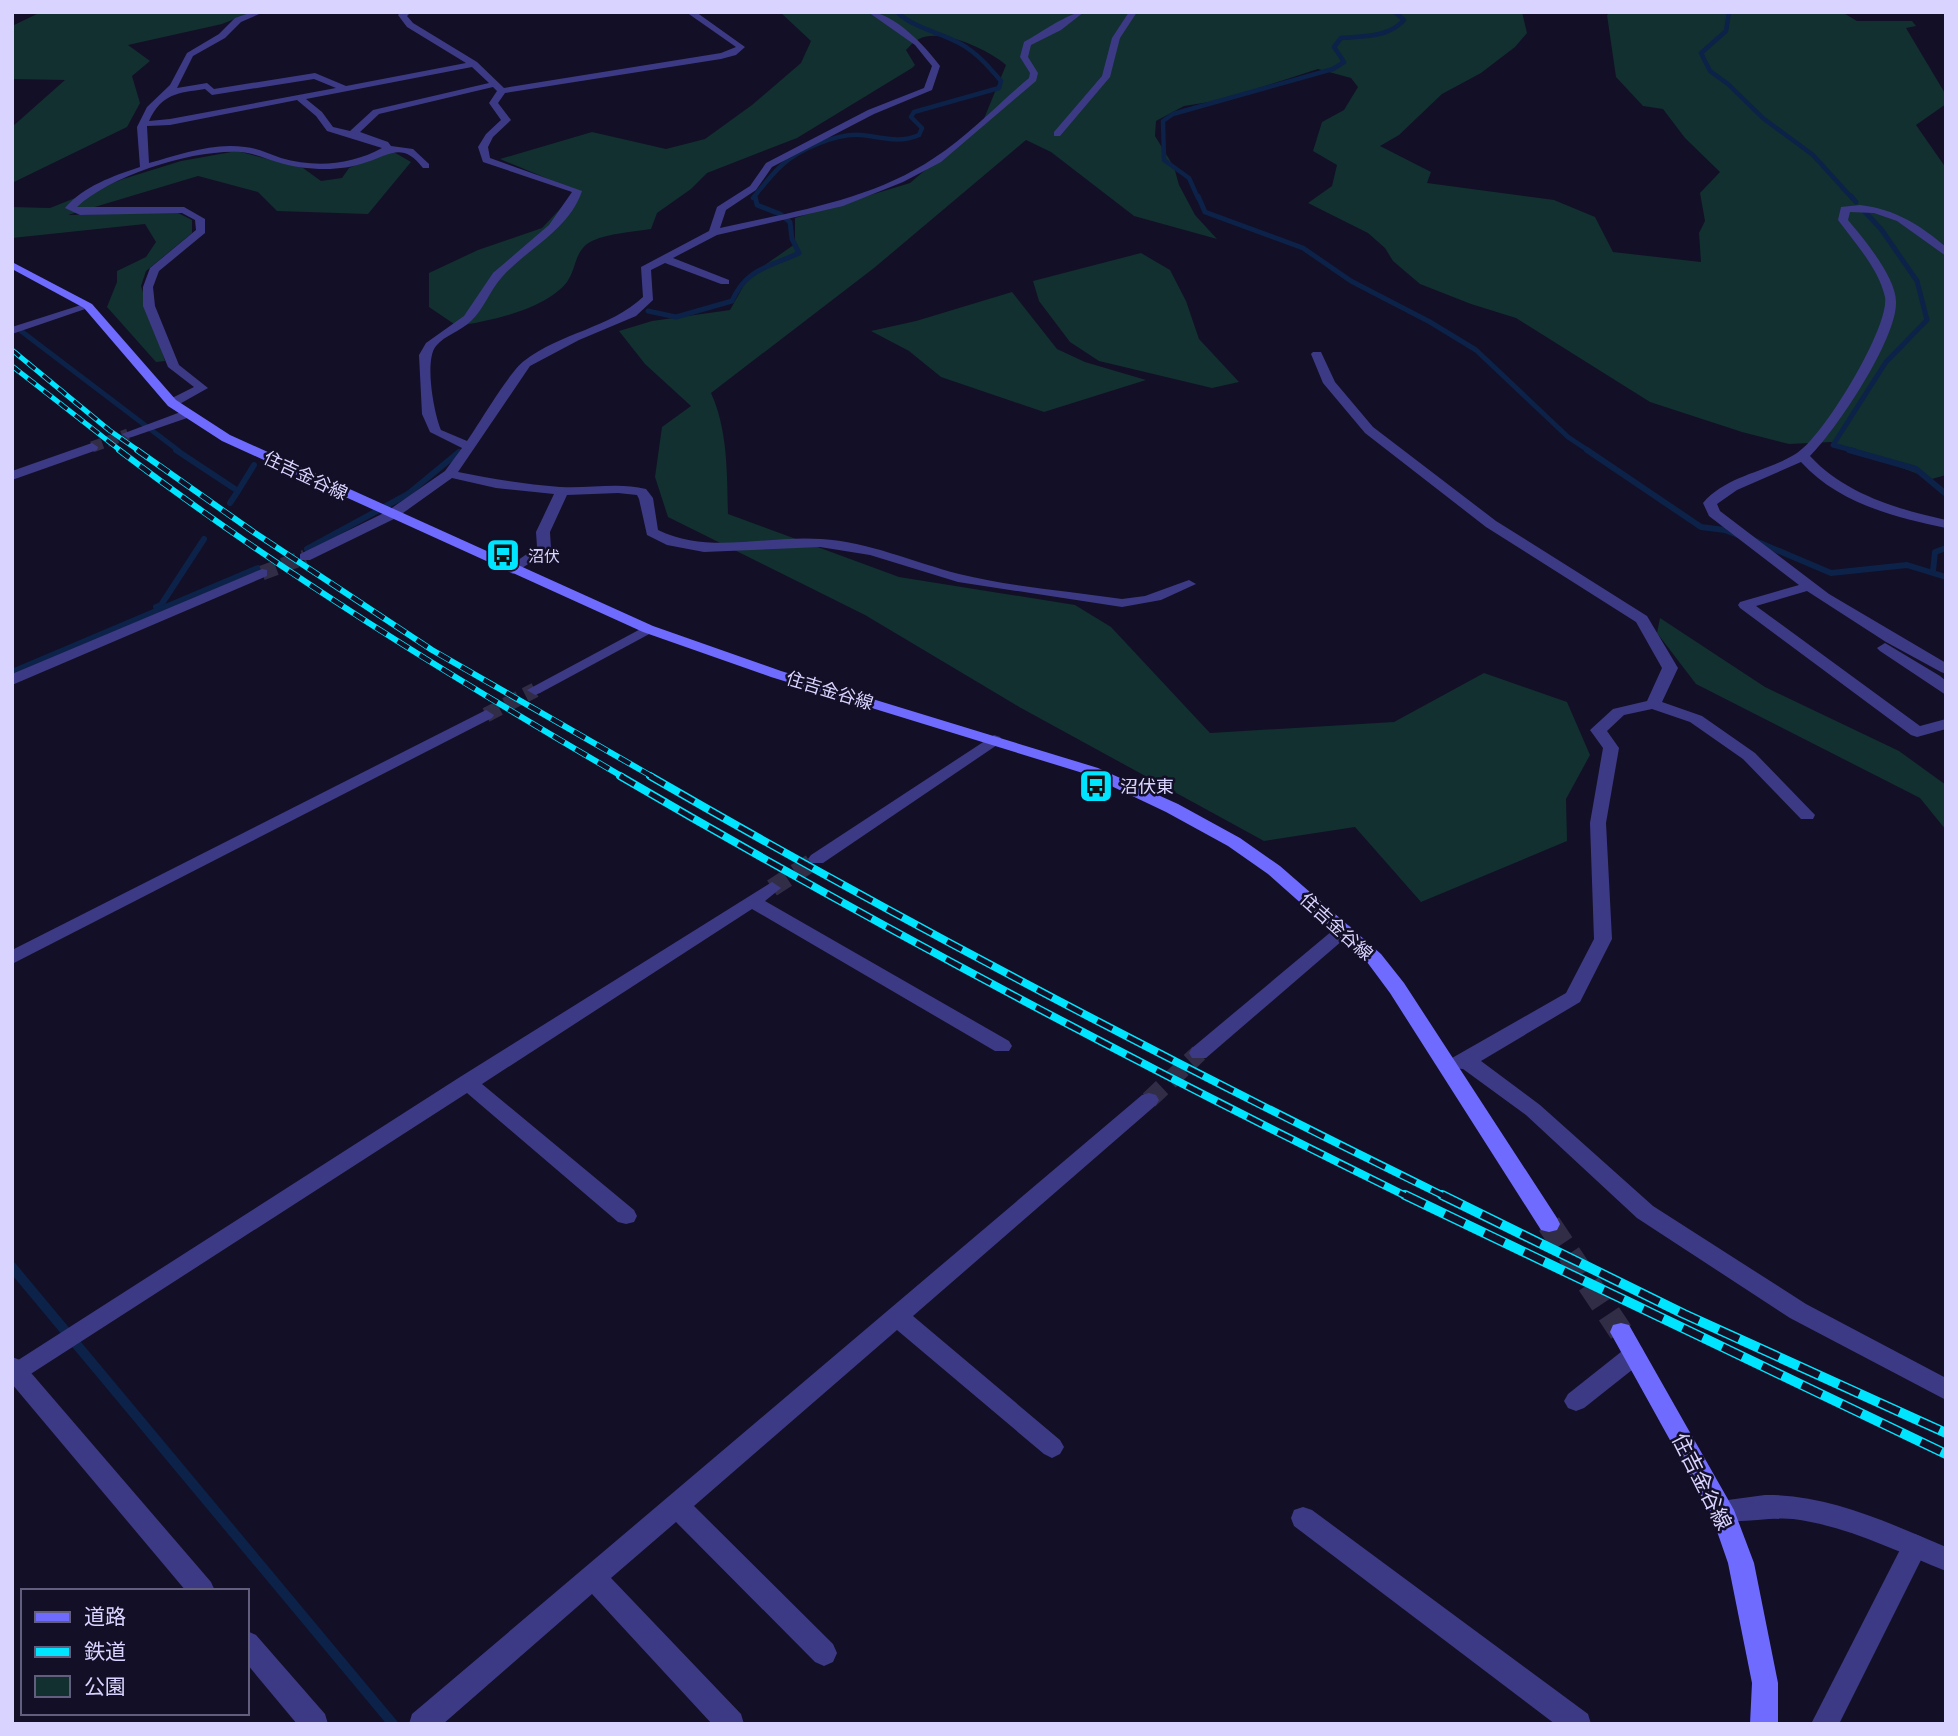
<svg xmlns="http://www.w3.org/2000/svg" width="1958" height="1736" font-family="Barlow,'Noto Sans JP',sans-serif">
<rect width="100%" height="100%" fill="#130f26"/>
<!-- green -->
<g fill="#12302f">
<path d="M41 12H252L222 24 128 45 150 61 132 76 140 103 127 127 12 183V127L65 80 12 79V26Z"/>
<path d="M780 12H1522L1527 33 1515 47 1481 73 1442 94 1399 135 1380 146 1431 172 1427 183 1554 200 1595 217 1613 252 1701 262 1699 233 1705 221 1700 193 1720 172 1685 138 1663 109 1643 106 1616 77 1607 15 1611 12H1842L1857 21H1912L1916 26 1906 28 1946 95V104L1916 125 1946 168V475L1932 479 1831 442 1789 444 1742 432 1650 402 1516 318 1471 304 1420 284 1393 261 1385 248 1368 233 1308 203 1332 186 1337 165 1313 151 1322 122 1344 110 1358 87 1351 78 1318 69 1222 100 1184 106 1156 121 1155 136 1174 167 1179 185 1195 215 1217 239 1134 216 1051 152 1026 140 874 268 711 393C728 430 727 474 728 514L899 577 1075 605 1111 627 1210 733 1394 722 1484 673 1567 702 1590 755 1566 799 1567 841 1421 902 1355 827 1264 841 1021 708 865 615 668 517 655 477 662 427 691 406 645 364 619 331 652 321 730 310 749 276 795 244V218L910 183 983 121 1006 65C990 50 940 27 919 39 914 41 910 46 906 50L915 65 912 68 797 138 707 173 691 189 657 213 651 229C633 232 609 233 592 241 574 250 577 268 567 282 545 310 489 321 457 326L429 307V273L478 250 542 228 577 191 500 159 592 132 666 149 705 139 752 105 801 63 811 41Z"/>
<path d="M237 151 303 168 321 181 342 178 349 168 392 151 411 162 368 214 277 211 258 192 198 176 68 215 176 212 192 220V233L146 271 141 286 165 361 156 362 107 307 117 282V271L146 257 156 242 145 224 12 238V207L50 208 123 179 181 161Z"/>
<path d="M1141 253 1170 270 1186 301 1199 339 1239 382 1212 388 1099 361 1070 342 1039 301 1033 281Z"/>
<path d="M1012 292 1057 349 1085 362 1146 380 1044 412 941 377 909 351 871 331 916 321Z"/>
<path d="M1660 618 1765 687 1899 751 1946 785V830L1920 798 1696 684 1657 633Z"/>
</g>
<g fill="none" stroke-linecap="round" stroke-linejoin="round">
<!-- stream-far3 -->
<g stroke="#0c2248" stroke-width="4.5">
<path d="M1729 12 1726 31 1701 53 1710 71 1728 84 1764 119 1813 155 1852 198"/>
<path d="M753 198C762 187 771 175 782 165 800 149 837 133 861 135 881 137 899 144 919 135L922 128 911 117 914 112 999 88 1001 81C989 67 977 53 961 44 940 32 915 29 897 12"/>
<path d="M1198 198 1189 178 1164 160 1163 121 1173 114 1333 69 1344 62 1334 47 1341 38C1363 36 1388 38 1404 20L1395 12"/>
</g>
<!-- stream-far2 -->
<g stroke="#0c2248" stroke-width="5">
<path d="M1198 196 1205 212 1303 248 1351 281 1430 322 1476 350 1568 437 1589 451"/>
<path d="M1851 196 1856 202"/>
<path d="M648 311 676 317 732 301C746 268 770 267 799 253L792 239 790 222 780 214 757 205 755 196"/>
<path d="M21 331 179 451"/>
<path d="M1855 451 1833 445 1886 362 1927 320 1917 281 1881 229 1865 212"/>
</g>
<!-- stream-far1 -->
<g stroke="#0c2248" stroke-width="6">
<path d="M176 450 238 491 230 503"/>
<path d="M1587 450 1701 527 1725 530 1738 535"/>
<path d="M1849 450 1916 469 1946 494"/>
<path d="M238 491 254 465"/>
<path d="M1753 540 1831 573 1907 565 1946 577"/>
<path d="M307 549 408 494 459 452"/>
<path d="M1933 571 1935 552 1946 548"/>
<path d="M156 607 161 605 204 539"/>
<path d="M12 672 258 568"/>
</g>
<!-- stream -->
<path stroke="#0c2248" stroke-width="10" d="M12 1267 393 1724"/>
<!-- minor-tunnel-far2 -->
<path stroke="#312d47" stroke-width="11" stroke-dasharray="11 5" stroke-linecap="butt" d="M92 447 128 434"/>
<!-- minor-tunnel-far1 -->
<g stroke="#312d47" stroke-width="15" stroke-dasharray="15 7" stroke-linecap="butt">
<path d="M262 573 305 557"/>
<path d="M486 715 535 690"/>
</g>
<!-- minor-tunnel -->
<g stroke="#312d47" stroke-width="18" stroke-dasharray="18 10" stroke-linecap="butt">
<path d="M772 888 817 859"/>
<path d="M1149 1100 1199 1053"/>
</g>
<!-- secondary-tunnel -->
<path stroke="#312d47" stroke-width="24" stroke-dasharray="24 12" stroke-linecap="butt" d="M1549 1224 1621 1332"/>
<!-- minor -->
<g fill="#3d3a85" fill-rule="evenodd">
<path d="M252 12H264L241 22 225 38 193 56 177 88 207 83 214 89 315 73 346 86 466 63 407 27 398 15 401 12H411L407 16 413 23 477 62 504 88 721 53 736 47 686 12H696L745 47 736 55 721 59 505 93 498 103 511 120 493 137 488 147 490 158 582 191C569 230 528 248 502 277 490 290 484 309 471 321 461 331 445 335 436 346 424 360 434 414 441 430L467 441C479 424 510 371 524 361 560 333 610 328 643 297L641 267 709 231 717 207 750 186 766 163 868 110 924 88 932 66 915 45 868 12C894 12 926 47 940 66L932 90 874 114 772 167 756 190 726 210 720 228C792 212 872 200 934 158 968 136 998 104 1029 78L1030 73 1020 57 1024 42C1039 34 1069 12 1084 12L1061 30 1031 45 1028 57 1038 73 1036 81 941 162 903 182 843 206 717 235 673 258 729 280V284H721L665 263 651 270 653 300 636 316 579 340 530 366 458 472C492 479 525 484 560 487 589 489 617 482 646 489L653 498 658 530C710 555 766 535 821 539 869 542 913 562 959 574 1012 587 1068 591 1122 599L1145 596 1189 580 1196 584 1161 600 1122 607 958 582 870 555 820 547 704 552 667 545 647 535 639 499 637 495 618 493 567 495 550 532 551 549 513 574 506 570 508 567 537 547 536 532 554 494 496 488 452 478 396 518 310 560H300V554L386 512 445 471 462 448 430 432 422 414 419 355 426 343 464 316 493 273 549 225 572 192 483 162 478 147 486 134 501 120 489 103 497 91 493 87 379 114 360 132 388 142 391 146 413 149 429 164V168H423C403 142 391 154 367 162 353 167 339 169 325 169 309 169 293 167 277 162 265 159 254 153 241 152 194 149 111 175 77 207H184L205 219V233L159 271 153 287 155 306 179 365 208 388 176 406H168V400L194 387 168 367 143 306V287L150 268 196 230 195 220 182 213 80 215 65 208C84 186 113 176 140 167L137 127 147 107 170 85 187 53 219 34 235 18ZM472 67 489 83 373 110 350 131 333 127 322 112 306 99ZM314 79 336 88 170 119 149 121C162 93 178 93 205 89L212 95ZM297 100 316 116 327 131 382 148C351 165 315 168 281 158 269 154 258 148 245 147 213 142 178 155 149 163L147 126 170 125Z"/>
<path d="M1129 12H1137L1120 38 1110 77 1060 136H1054V132L1102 76 1112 38Z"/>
<path d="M1860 205C1895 209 1920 225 1946 247V256L1897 221 1874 213 1850 212 1848 220C1863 238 1897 278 1896 303 1896 340 1837 429 1810 456 1845 494 1897 509 1946 520V528C1894 517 1838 503 1801 462L1737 490 1717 504 1720 511 1829 594 1946 663V674L1941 672 1886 642 1807 591 1756 606 1920 726 1946 719V729L1917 737 1911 735 1740 608 1738 605 1740 602 1799 585 1709 516 1703 503C1727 475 1768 472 1797 453 1823 437 1890 327 1885 297 1879 269 1855 243 1838 220L1841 207Z"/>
<path d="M84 304 94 306 12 334V327Z"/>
<path d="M1313 352H1321L1335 382 1373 427 1496 521 1647 616 1678 668 1662 702 1702 716 1755 753 1815 815 1813 819H1801L1743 759 1690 722 1652 709 1624 715 1607 731 1619 748 1606 823 1612 939 1580 1002 1481 1061 1540 1105 1653 1206 1806 1304 1946 1378V1400L1790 1318 1637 1218 1526 1115 1463 1069 1452 1068 1449 1063 1452 1058 1566 993 1594 939 1590 823 1603 748 1590 730 1613 709 1647 701 1662 668 1636 622 1486 527 1365 433 1323 383 1311 354Z"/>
<path d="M186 410 190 411V417L132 437 128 438 122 434Z"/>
<path d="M92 443 98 447 97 450 12 480V471Z"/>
<path d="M262 569 267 570V576L12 685V674Z"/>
<path d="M648 625 655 629 653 632 540 693 535 695 527 690Z"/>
<path d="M1885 643 1940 676 1946 681V695L1880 651 1877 648Z"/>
<path d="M486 710 494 715 492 718 12 964V950Z"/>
<path d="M994 735 1000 737 1002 740 1000 743 823 863H811L808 859 811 855Z"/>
<path d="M772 882 781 888 765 901 1009 1041 1012 1046 1009 1051H995L752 909 482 1084 634 1210 637 1216 634 1222 626 1224 618 1222 467 1093 12 1386V1364L460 1077Z"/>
<path d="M1344 924 1350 926 1353 930 1350 934 1206 1058H1192L1189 1053 1192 1048 1338 926Z"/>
<path d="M1149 1093 1156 1095 1159 1100 1156 1105 913 1316 1060 1440 1064 1447 1060 1454 1052 1458 1044 1454 897 1330 694 1506 833 1644 837 1653 833 1662 824 1666 815 1662 676 1522 611 1578 741 1714 744 1724H712L592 1594 443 1724H409L412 1714 1142 1095Z"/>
<path d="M1634 1345 1642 1348 1645 1355 1642 1362 1584 1408 1576 1411 1568 1408 1564 1401 1568 1394 1626 1348Z"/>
<path d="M1303 1507 1312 1510 1588 1714 1591 1724H1555L1294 1526 1291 1518 1294 1510Z"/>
<path d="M1915 1534 1924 1538 1928 1546 1839 1724H1811L1906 1538Z"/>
</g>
<!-- tertiary -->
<g fill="#3d3a85" fill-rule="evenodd">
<path d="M12 1357 20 1360 211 1582 215 1591H186L12 1384Z"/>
<path d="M1765 1495C1828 1494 1889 1523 1946 1547V1571C1896 1551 1847 1526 1793 1519 1769 1516 1734 1526 1713 1518L1710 1510 1713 1502Z"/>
<path d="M247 1631 256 1635 325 1714 328 1724H297L247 1664Z"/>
</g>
<!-- secondary -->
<g fill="#6f6bff" fill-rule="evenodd">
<path d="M12 262 92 304 176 400 230 435 653 626 781 671 1098 768 1178 804 1240 838 1280 866 1381 954 1404 983 1557 1218 1560 1224 1557 1230 1549 1232 1541 1230 1390 993 1367 962 1268 874 1228 846 1166 812 1086 774 771 677 643 632 222 441 168 406 84 308 12 269Z"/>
<path d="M1621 1323 1629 1325 1734 1510 1754 1563 1778 1683V1724H1750L1752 1683 1728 1563 1711 1514 1610 1332 1613 1325Z"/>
</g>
<!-- rail-far3 casing -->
<g stroke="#00e5ff" stroke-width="5">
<g id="rail-far3">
<path d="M12 350 109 430 139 451"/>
<path d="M12 366 121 451"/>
</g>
</g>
<!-- rail-far2 casing -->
<g stroke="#00e5ff" stroke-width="6">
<g id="rail-far2">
<path d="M119 450C278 571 450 676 623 777"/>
<path d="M137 450 255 533 432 650 653 777"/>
</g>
</g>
<!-- rail-far1 casing -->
<g stroke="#00e5ff" stroke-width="8">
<g id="rail-far1">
<path d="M620 776C877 926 1141 1066 1408 1197"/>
<path d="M650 776C910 926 1176 1065 1446 1197"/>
</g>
</g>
<!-- rail casing -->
<g stroke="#00e5ff" stroke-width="10">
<g id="rail">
<path d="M1405 1195 1946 1454"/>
<path d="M1442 1195 1684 1314 1946 1433"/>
</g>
</g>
<!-- rail-far3 -->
<use href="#rail-far3" stroke="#130f26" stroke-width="3.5" stroke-dasharray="10" stroke-linecap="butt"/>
<!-- rail-far2 -->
<use href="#rail-far2" stroke="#130f26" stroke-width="4.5" stroke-dasharray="13" stroke-linecap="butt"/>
<!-- rail-far1 -->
<use href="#rail-far1" stroke="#130f26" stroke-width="5" stroke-dasharray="17" stroke-linecap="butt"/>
<!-- rail -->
<use href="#rail" stroke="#130f26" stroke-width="7" stroke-dasharray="22" stroke-linecap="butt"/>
</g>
<!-- icons -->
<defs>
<g id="bus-square" transform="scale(1.75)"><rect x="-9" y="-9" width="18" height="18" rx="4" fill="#00e5ff" stroke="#130f26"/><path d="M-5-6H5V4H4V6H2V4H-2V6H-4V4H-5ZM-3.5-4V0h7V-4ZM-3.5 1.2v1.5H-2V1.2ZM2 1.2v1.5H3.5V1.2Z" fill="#111"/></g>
</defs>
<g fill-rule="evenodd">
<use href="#bus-square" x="503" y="555"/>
<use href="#bus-square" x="1096" y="786"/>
</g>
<g text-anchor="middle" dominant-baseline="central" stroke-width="5" stroke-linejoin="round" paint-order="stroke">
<!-- far-poi labels -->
<g font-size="16" fill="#d9d4ff" stroke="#130f26" text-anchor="start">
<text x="528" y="555">沼伏</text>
</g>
<!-- street labels -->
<g font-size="18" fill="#d9d4ff" stroke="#130f26">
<text transform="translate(306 475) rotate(25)">住吉金谷線</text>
<text transform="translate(830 690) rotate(17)">住吉金谷線</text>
<text transform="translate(1337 926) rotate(42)">住吉金谷線</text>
</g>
<!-- poi labels -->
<g font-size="18" fill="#d9d4ff" stroke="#130f26" text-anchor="start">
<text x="1120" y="786">沼伏東</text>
</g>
<!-- near-street labels -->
<g font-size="21" fill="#d9d4ff" stroke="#130f26">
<text transform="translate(1703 1481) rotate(63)">住吉金谷線</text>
</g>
</g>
<!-- border -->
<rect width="1958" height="1736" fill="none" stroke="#d9d4ff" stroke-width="28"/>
<!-- legend -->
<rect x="21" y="1589" width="228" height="126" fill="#130f26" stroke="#625e7d" stroke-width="2"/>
<rect x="35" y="1612" width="35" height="10" fill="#6f6bff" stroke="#625e7d" stroke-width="2"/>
<text x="84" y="1624" font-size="21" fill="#d9d4ff">道路</text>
<rect x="35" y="1647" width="35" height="10" fill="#00e5ff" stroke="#625e7d" stroke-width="2"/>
<text x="84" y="1659" font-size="21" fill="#d9d4ff">鉄道</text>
<rect x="35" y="1676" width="35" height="21" fill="#12302f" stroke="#625e7d" stroke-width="2"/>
<text x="84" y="1694" font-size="21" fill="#d9d4ff">公園</text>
</svg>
